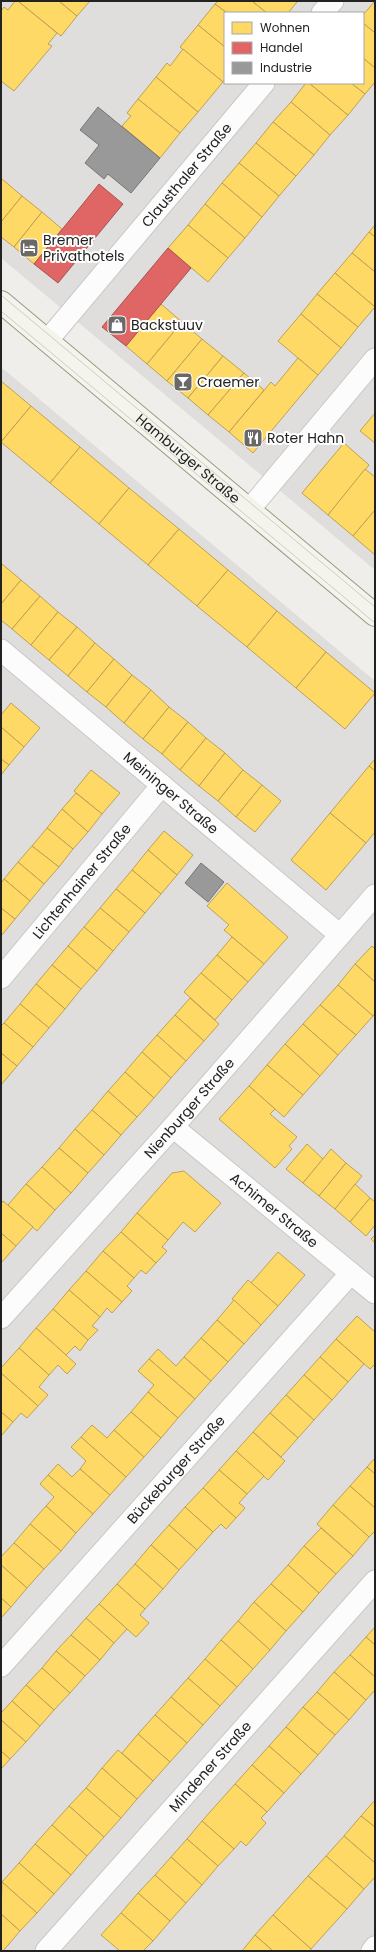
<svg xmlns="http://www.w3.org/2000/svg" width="376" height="1952" font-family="Poppins,sans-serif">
<rect width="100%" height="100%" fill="#f0eeeb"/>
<!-- residential -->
<g fill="#dfdedc" fill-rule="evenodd">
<path d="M1 1H375V570L1 258ZM225 13H363V83H225Z"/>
<path d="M1 367 375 681V1951H1Z"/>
</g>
<!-- homes -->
<g fill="#ffd966" stroke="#bda252">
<path d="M15 1H18L57 33 48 44 52 46 14 91 1 81V11L4 7 8 10Z"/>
<path d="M18 1H59L77 16 61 36Z"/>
<path d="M59 1H90L77 16Z"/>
<path d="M218 1H252L267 13H227L215 4Z"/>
<path d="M252 1H296L297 2 288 13H267Z"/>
<path d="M375 1V33L363 23V15Z"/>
<path d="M215 4 227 13H225V47L198 25Z"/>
<path d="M363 23 375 33V68L363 58Z"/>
<path d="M198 25 225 47V79L223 82 180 47Z"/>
<path d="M183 49 223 82 198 112 156 77 167 63 170 66Z"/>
<path d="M363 58 375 68V82L365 94 351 83H363Z"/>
<path d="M156 77 198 112 180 133 138 99Z"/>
<path d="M306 83H309L348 115 330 135 291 102Z"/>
<path d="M309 83H351L365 94 348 115Z"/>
<path d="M138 99 180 133 160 158 122 126 131 116 127 113Z"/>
<path d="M291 102 330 135 314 155 273 122Z"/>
<path d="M273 122 314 155 296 176 256 143Z"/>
<path d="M256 143 296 176 279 196 239 163Z"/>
<path d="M239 163 279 196 262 217 222 183Z"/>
<path d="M2 179 22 196 1 222V181Z"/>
<path d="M222 183 262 217 245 238 205 204Z"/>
<path d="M22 196 42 212 14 247 1 237V222Z"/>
<path d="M205 204 245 238 228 258 188 225Z"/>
<path d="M42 212 62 229 34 264 14 247Z"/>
<path d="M188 225 228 258 208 282 168 248Z"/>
<path d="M375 225V237L369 232Z"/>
<path d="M369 232 375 237V272L352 253Z"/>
<path d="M352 253 375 272V307L335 273Z"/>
<path d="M335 273 375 307 358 327 317 294Z"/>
<path d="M317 294 358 327 341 348 301 314Z"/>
<path d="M161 304 182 322 147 364 126 346Z"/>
<path d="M301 314 341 348 318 375 278 341Z"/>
<path d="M182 322 202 339 167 381 147 364Z"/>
<path d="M202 339 223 356 188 398 167 381Z"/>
<path d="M223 356 244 373 208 415 188 398Z"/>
<path d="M298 358 318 375 253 453 229 432 271 382 275 386Z"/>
<path d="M244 373 264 390 229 432 208 415Z"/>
<path d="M1 381 31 406 1 442Z"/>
<path d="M31 406 80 447 50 483 1 442Z"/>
<path d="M375 413V443L360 431Z"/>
<path d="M344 443 369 465 328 515 302 493Z"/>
<path d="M80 447 129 488 99 524 50 483Z"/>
<path d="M365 469 375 477V510L353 536 328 515Z"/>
<path d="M129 488 179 529 148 565 99 524Z"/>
<path d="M375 510V555L353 536Z"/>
<path d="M179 529 228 570 197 606 148 565Z"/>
<path d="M2 564 21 580 1 604V566Z"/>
<path d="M228 570 277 611 247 647 197 606Z"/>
<path d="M21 580 40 596 12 629 1 620V604Z"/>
<path d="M40 596 58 612 31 645 12 629Z"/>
<path d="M277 611 326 652 296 688 247 647Z"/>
<path d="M58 612 77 627 49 660 31 645Z"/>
<path d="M77 627 95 643 68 676 49 660Z"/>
<path d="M95 643 114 659 87 692 68 676Z"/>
<path d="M326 652 375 693 345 729 296 688Z"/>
<path d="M114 659 132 675 106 707 87 692Z"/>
<path d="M132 675 151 690 124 723 106 707Z"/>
<path d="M151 690 169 707 143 739 124 723Z"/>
<path d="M11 703 40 728 24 747 1 727V715Z"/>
<path d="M169 707 188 722 162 754 143 739Z"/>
<path d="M188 722 206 738 180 770 162 754Z"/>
<path d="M1 727 24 747 9 765 1 759Z"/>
<path d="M206 738 225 753 199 786 180 770Z"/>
<path d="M225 753 243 770 218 801 199 786Z"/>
<path d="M1 759 9 765 1 775Z"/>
<path d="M375 759V771L369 766Z"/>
<path d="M369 766 375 771V832L366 843 330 813Z"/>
<path d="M91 770 120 793 102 814 74 791Z"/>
<path d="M243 770 262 785 236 817 218 801Z"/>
<path d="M262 785 281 801 255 832 236 817Z"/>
<path d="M76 793 102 814 88 832 62 809Z"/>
<path d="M62 809 88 832 73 849 47 828Z"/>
<path d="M330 813 366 843 326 890 291 860Z"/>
<path d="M47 828 73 849 59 867 32 846Z"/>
<path d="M164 831 193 855 177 875 148 850Z"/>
<path d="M32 846 59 867 44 884 18 862Z"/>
<path d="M148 850 177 875 161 894 132 870Z"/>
<path d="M18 862 44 884 30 901 4 879Z"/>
<path d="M132 870 161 894 145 913 116 889Z"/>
<path d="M4 879 30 901 15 919 1 908V883Z"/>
<path d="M227 883 288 937 264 964 224 930 229 925 207 906Z"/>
<path d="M116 889 145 913 129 932 100 908Z"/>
<path d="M1 908 15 919 1 936Z"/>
<path d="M100 908 129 932 113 951 84 927Z"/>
<path d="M84 927 113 951 97 971 68 946Z"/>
<path d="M232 937 264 964 248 982 217 955Z"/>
<path d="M68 946 97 971 81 989 52 965Z"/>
<path d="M372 946 375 949V982L355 964Z"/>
<path d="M217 955 248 982 232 1000 201 973Z"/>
<path d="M355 964 375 982V1013L373 1016 338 985Z"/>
<path d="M52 965 81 989 65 1009 36 984Z"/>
<path d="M201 973 232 1000 215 1020 184 992Z"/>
<path d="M36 984 65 1009 49 1028 20 1004Z"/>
<path d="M338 985 373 1016 356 1035 320 1005Z"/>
<path d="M190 998 219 1024 204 1041 175 1015Z"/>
<path d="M20 1004 49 1028 33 1047 4 1023Z"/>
<path d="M320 1005 356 1035 338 1055 303 1024Z"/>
<path d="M175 1015 204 1041 186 1061 157 1035Z"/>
<path d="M4 1023 33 1047 17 1066 1 1053V1026Z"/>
<path d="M303 1024 338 1055 320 1076 285 1044Z"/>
<path d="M157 1035 186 1061 171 1078 142 1052Z"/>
<path d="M285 1044 320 1076 303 1095 267 1065Z"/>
<path d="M142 1052 171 1078 154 1098 125 1072Z"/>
<path d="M1 1053 17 1066 1 1085Z"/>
<path d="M267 1065 303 1095 284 1117 249 1086Z"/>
<path d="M125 1072 154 1098 137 1117 108 1091Z"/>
<path d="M249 1086 275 1109 270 1114 297 1137 289 1146 292 1149 275 1168 219 1119Z"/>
<path d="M108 1091 137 1117 121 1135 92 1110Z"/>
<path d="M92 1110 121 1135 104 1155 75 1129Z"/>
<path d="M75 1129 104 1155 88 1173 59 1148Z"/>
<path d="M307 1144 323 1159 303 1183 286 1169Z"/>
<path d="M59 1148 88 1173 71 1193 42 1167Z"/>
<path d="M331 1149 346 1163 319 1196 303 1183Z"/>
<path d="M346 1163 362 1176 335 1209 319 1196Z"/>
<path d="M42 1167 71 1193 55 1210 26 1184Z"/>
<path d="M184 1171 221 1203 195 1232 183 1222 168 1240 137 1213 172 1173Z"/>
<path d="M26 1184 55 1210 37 1231 8 1205Z"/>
<path d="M355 1184 370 1198 350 1222 335 1209Z"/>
<path d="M370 1198 375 1202V1225L366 1236 350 1222Z"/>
<path d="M3 1201 33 1227 16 1246 1 1233V1204Z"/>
<path d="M137 1213 168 1240 162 1247 167 1251 156 1263 121 1232Z"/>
<path d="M121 1232 156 1263 146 1274 141 1270 134 1278 103 1251Z"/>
<path d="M1 1233 16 1246 1 1263Z"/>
<path d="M375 1235V1243L371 1239Z"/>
<path d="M103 1251 134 1278 127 1286 132 1291 122 1302 86 1271Z"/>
<path d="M278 1252 305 1275 278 1306 251 1283Z"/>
<path d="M86 1271 122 1302 112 1313 107 1308 100 1317 69 1290Z"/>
<path d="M248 1280 278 1306 261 1325 232 1299Z"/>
<path d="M69 1290 100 1317 92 1326 98 1330 88 1340 53 1309Z"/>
<path d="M234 1300 261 1325 244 1344 217 1320Z"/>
<path d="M53 1309 88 1340 80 1351 75 1346 66 1355 36 1328Z"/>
<path d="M357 1316 375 1332V1366L374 1365 370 1369 336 1339Z"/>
<path d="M217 1320 244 1344 228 1362 201 1338Z"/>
<path d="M36 1328 76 1364 67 1374 58 1365 49 1375 19 1348Z"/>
<path d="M201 1338 228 1362 211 1381 184 1357Z"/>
<path d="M336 1339 364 1364 348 1382 320 1357Z"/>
<path d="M19 1348 49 1375 39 1387 48 1395 38 1406 1 1373V1368Z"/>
<path d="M158 1349 176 1366 184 1357 211 1381 195 1399 149 1359Z"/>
<path d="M320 1357 348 1382 332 1400 304 1375Z"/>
<path d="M149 1359 195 1399 178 1418 148 1392 154 1385 138 1371Z"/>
<path d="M1 1373 38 1406 27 1418 21 1413 13 1422 1 1412Z"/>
<path d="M304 1375 332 1400 314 1420 286 1395Z"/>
<path d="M148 1392 178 1418 161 1438 131 1412Z"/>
<path d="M286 1395 314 1420 298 1438 270 1413Z"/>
<path d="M1 1412 13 1422 1 1436Z"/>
<path d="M131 1412 161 1438 144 1457 114 1430Z"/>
<path d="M270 1413 298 1438 281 1457 253 1432Z"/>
<path d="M92 1425 107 1438 114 1430 144 1457 126 1477 81 1437Z"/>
<path d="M253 1432 285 1461 268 1480 236 1451Z"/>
<path d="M81 1437 126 1477 110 1495 80 1469 86 1461 71 1447Z"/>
<path d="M236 1451 264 1476 247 1494 219 1470Z"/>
<path d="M375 1458V1474L367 1467Z"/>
<path d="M58 1464 72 1477 80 1469 110 1495 93 1514 48 1475Z"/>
<path d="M367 1467 375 1474V1508L350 1486Z"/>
<path d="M219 1470 247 1494 239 1503 245 1508 236 1518 203 1488Z"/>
<path d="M48 1475 93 1514 76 1533 46 1506 54 1497 40 1484Z"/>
<path d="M350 1486 375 1508V1531L369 1537 333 1505Z"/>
<path d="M203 1488 236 1518 226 1529 221 1524 213 1532 185 1507Z"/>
<path d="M333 1505 369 1537 353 1556 317 1524Z"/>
<path d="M46 1506 76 1533 61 1551 30 1524Z"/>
<path d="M185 1507 213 1532 197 1550 169 1525Z"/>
<path d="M30 1524 61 1551 44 1569 14 1543Z"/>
<path d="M169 1525 197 1550 179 1570 151 1545Z"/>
<path d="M321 1528 353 1556 336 1574 304 1546Z"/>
<path d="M14 1543 44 1569 27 1588 1 1565V1557Z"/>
<path d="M151 1545 179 1570 163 1589 135 1564Z"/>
<path d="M304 1546 336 1574 319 1593 288 1565Z"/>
<path d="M135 1564 163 1589 145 1609 117 1584Z"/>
<path d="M1 1565 27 1588 11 1607 1 1598Z"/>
<path d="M288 1565 319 1593 303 1612 271 1584Z"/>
<path d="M117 1584 145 1609 140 1615 149 1623 136 1637 99 1604Z"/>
<path d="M271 1584 303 1612 286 1631 254 1602Z"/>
<path d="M1 1598 11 1607 1 1618Z"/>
<path d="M254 1602 286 1631 270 1650 238 1621Z"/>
<path d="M99 1604 127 1629 114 1643 86 1618Z"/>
<path d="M86 1618 114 1643 100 1660 71 1635Z"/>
<path d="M238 1621 270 1650 253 1669 221 1640Z"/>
<path d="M375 1627V1645L366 1637Z"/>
<path d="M71 1635 100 1660 85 1676 56 1651Z"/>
<path d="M366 1637 375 1645V1677L350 1655Z"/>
<path d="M221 1640 253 1669 237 1687 205 1659Z"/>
<path d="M56 1651 85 1676 70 1693 42 1668Z"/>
<path d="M350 1655 375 1677V1690L366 1700 334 1672Z"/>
<path d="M205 1659 237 1687 220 1706 188 1678Z"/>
<path d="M42 1668 70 1693 54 1710 26 1685Z"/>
<path d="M334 1672 366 1700 349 1720 317 1692Z"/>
<path d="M188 1678 220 1706 203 1725 171 1697Z"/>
<path d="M26 1685 54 1710 40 1726 12 1701Z"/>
<path d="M317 1692 349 1720 335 1735 303 1707Z"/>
<path d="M171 1697 203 1725 187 1743 155 1715Z"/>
<path d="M12 1701 40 1726 26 1742 1 1720V1713Z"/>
<path d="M303 1707 335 1735 318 1755 286 1727Z"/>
<path d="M155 1715 187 1743 170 1762 138 1734Z"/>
<path d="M1 1720 26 1742 10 1759 1 1751Z"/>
<path d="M286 1727 318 1755 301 1774 269 1746Z"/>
<path d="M138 1734 170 1762 153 1781 122 1753Z"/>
<path d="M269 1746 301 1774 284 1793 252 1765Z"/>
<path d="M118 1750 153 1781 137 1799 102 1768Z"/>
<path d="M1 1751 10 1759 1 1769Z"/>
<path d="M252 1765 284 1793 267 1812 235 1784Z"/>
<path d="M102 1768 137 1799 121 1818 86 1788Z"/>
<path d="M235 1784 267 1812 261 1818 266 1823 246 1846 241 1841 234 1849 202 1821Z"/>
<path d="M86 1788 121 1818 104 1837 69 1806Z"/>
<path d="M375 1800V1827L361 1816Z"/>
<path d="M69 1806 104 1837 87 1856 52 1825Z"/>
<path d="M361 1816 375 1827V1863L344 1836Z"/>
<path d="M202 1821 234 1849 218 1866 187 1839Z"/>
<path d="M52 1825 87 1856 71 1875 35 1844Z"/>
<path d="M344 1836 375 1863V1877L364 1889 326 1856Z"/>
<path d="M187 1839 218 1866 202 1885 171 1857Z"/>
<path d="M35 1844 71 1875 54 1894 19 1863Z"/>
<path d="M326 1856 364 1889 347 1909 308 1876Z"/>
<path d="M171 1857 202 1885 186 1903 155 1875Z"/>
<path d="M19 1863 54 1894 37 1913 2 1882Z"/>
<path d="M155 1875 186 1903 170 1921 138 1893Z"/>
<path d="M308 1876 347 1909 311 1949 273 1915Z"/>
<path d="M2 1882 37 1913 20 1931 1 1914Z"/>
<path d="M138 1893 170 1921 153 1941 121 1913Z"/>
<path d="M121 1913 153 1941 143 1951H120L101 1935Z"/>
<path d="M1 1914 20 1931 3 1951H1Z"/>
<path d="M273 1915 311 1949 310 1951H273L255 1935Z"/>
<path d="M255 1935 273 1951H242Z"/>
</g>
<!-- shops -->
<g fill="#e06666" stroke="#a75252">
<path d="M99 184 123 204 58 283 34 264Z"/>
<path d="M168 248 191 268 126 346 102 327Z"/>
</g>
<!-- industry -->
<g fill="#999" stroke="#757575">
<path d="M98 107 160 158 131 193 108 174 104 179 85 163 99 145 80 130Z"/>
<path d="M201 863 224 882 208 902 185 883Z"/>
</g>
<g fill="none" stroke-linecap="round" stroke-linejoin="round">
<!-- street casing -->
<g stroke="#c9c8c7" stroke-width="23">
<g id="street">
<path d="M322 13 333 1"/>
<path id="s1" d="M47 341 264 83"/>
<path d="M249 510 375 359"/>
<path id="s2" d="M1 650 340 935"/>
<path id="s3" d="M1 978 162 785"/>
<path id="s4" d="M173 1127 375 1293"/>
<path id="s5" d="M1 1318 173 1127 375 895"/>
<path id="s6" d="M1 1666 351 1273"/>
<path id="s7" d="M46 1951 375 1581"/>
<path d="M372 1951 375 1947"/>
</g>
</g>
<!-- secondary casing -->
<g stroke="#999a82" stroke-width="24">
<g id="secondary">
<path id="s8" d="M1 302 375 615"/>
</g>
</g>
<!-- street -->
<use href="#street" stroke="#fdfcfc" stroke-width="21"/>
<!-- secondary -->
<use href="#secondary" stroke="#f4f4ed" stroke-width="22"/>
<!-- tram -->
<g stroke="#ccc" stroke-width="1">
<path d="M1 295 375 607"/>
<path d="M1 311 375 623"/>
</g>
</g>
<!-- icons -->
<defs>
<g id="hotel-square" transform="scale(1)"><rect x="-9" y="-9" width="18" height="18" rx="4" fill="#6a6968" stroke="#fff"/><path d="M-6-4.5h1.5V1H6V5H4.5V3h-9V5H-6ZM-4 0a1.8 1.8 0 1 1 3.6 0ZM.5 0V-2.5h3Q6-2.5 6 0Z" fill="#fff"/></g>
<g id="shop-square" transform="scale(1)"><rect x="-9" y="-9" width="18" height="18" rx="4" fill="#6a6968" stroke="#fff"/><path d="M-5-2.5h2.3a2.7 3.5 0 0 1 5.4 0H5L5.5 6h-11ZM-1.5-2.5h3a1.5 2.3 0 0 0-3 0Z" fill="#fff"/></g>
<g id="bar-square" transform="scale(1)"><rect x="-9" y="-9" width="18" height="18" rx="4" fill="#6a6968" stroke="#fff"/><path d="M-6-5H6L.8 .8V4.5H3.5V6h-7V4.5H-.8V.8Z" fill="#fff"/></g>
<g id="restaurant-square" transform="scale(1)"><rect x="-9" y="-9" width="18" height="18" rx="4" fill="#6a6968" stroke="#fff"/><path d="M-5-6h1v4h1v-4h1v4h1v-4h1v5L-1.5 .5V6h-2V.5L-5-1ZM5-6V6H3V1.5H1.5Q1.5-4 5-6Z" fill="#fff"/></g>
</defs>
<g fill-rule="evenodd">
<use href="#hotel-square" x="29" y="248"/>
<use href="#shop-square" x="117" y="325"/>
<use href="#bar-square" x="183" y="382"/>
<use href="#restaurant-square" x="253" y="438"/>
</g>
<g text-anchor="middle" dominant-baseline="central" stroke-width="4" stroke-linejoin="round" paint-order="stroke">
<!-- street labels -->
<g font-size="14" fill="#222" stroke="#fff">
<text stroke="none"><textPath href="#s1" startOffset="217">Clausthaler Straße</textPath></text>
<text stroke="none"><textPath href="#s8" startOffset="244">Hamburger Straße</textPath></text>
<text stroke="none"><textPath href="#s2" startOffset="222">Meininger Straße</textPath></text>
<text stroke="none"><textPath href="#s3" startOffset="126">Lichtenhainer Straße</textPath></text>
<text stroke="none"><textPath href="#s5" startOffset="282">Nienburger Straße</textPath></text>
<text stroke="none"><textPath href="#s4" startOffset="131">Achimer Straße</textPath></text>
<text stroke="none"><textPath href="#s6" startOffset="263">Bückeburger Straße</textPath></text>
<text stroke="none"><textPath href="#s7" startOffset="247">Mindener Straße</textPath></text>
</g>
<!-- poi labels -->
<g font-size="14" fill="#222" stroke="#fff" text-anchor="start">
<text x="43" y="240">Bremer<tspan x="43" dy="16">Privathotels</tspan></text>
<text x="131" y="325">Backstuuv</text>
<text x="197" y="382">Craemer</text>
<text x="267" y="438">Roter Hahn</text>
</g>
</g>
<!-- border -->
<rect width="376" height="1952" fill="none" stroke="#222222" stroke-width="4"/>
<!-- legend -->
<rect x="224" y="12" width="140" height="72" fill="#ffffff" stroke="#a7a7a7"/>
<rect x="232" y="22" width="20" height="12" fill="#ffd966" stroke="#a7a7a7"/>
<text x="260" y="32" font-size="12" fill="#222222">Wohnen</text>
<rect x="232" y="42" width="20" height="12" fill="#e06666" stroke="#a7a7a7"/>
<text x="260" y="52" font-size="12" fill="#222222">Handel</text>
<rect x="232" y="62" width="20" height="12" fill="#999999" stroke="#a7a7a7"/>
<text x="260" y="72" font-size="12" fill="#222222">Industrie</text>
</svg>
